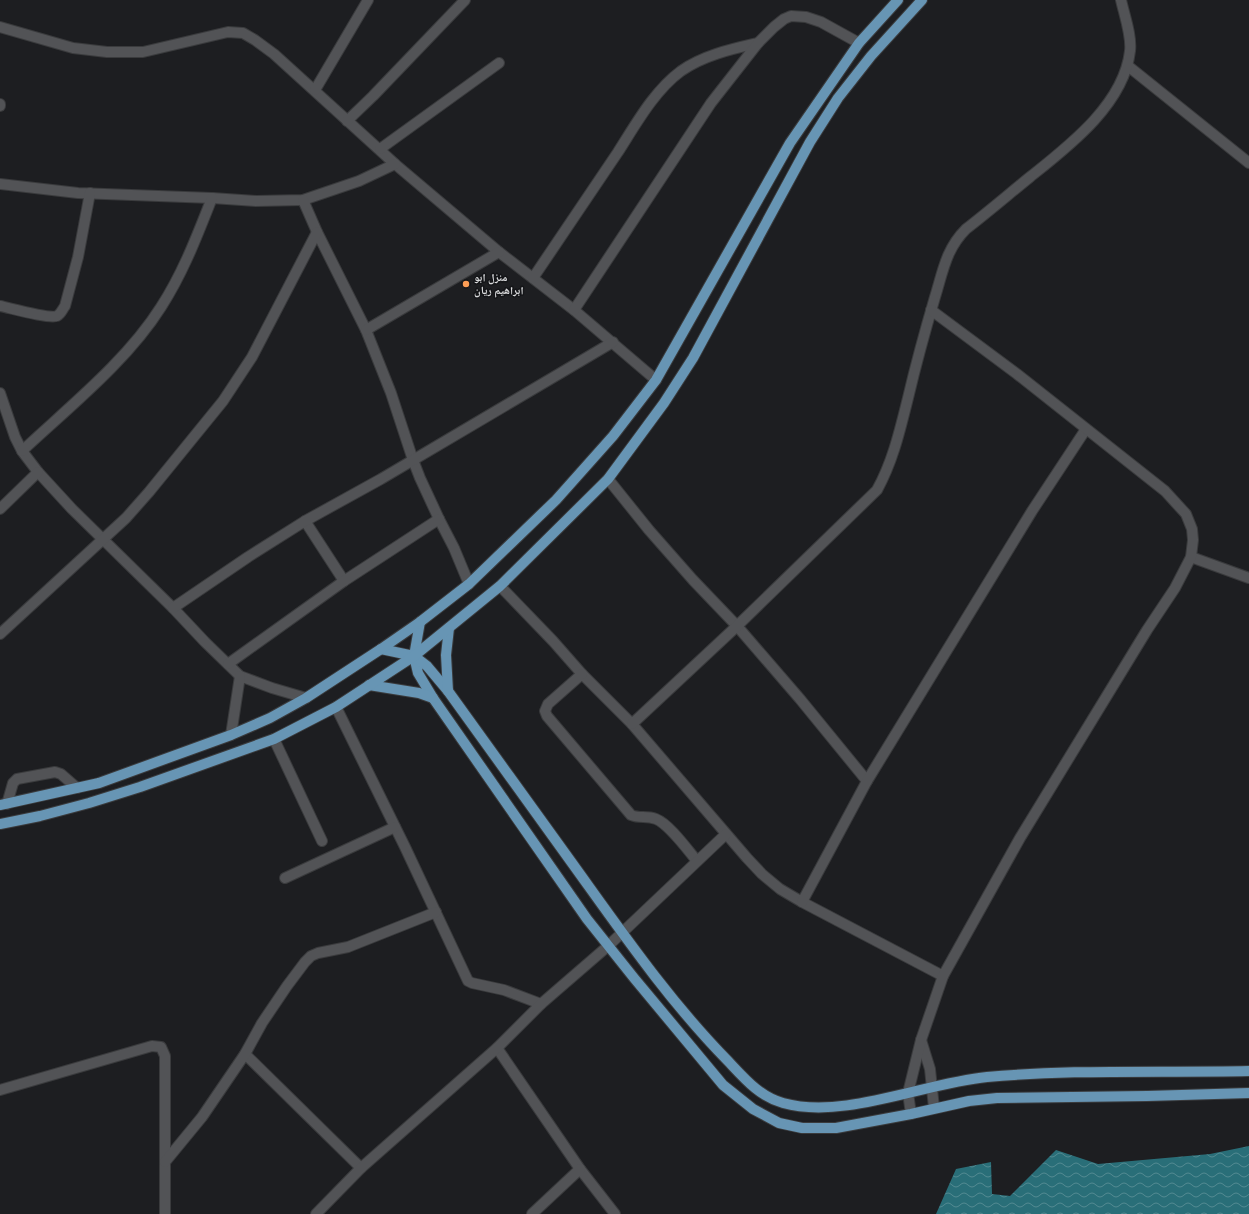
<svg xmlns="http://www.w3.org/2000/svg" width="1249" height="1214" font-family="Georgia,'Noto Naskh Arabic',serif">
<defs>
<pattern id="water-waves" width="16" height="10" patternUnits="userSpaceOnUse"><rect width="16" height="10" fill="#296e78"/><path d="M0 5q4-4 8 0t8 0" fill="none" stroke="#528991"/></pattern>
</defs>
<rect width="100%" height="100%" fill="#1d1e21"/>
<!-- water -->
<path fill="url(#water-waves)" d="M1249 1146V1214H936L956 1169 991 1162 992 1194 1010 1196 1056 1150 1098 1164 1210 1154Z"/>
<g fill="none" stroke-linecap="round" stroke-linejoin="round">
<!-- minor casing -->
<g stroke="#3a3b3d" stroke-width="12">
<g id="minor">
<path d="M0 27 73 48 107 52H143L228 32 243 33 255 40 274 54 395 164 499 252 574 310 656 380"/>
<path d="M1128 66 1249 163"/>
<path d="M315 90 368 0"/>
<path d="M0 104V106"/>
<path d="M347 121 373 96 465 0"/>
<path d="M380 149 499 63"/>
<path d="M0 184 78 193 212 198 256 201 303 200 359 181 395 164"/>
<path d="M303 200 317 232 366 330 391 393 413 460 420 478 439 519 454 548 469 584"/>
<path d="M533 278C561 236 590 194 618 152 636 124 654 91 681 71 704 55 732 49 758 43"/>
<path d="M0 306C10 308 49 319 57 316 61 314 62 310 65 306L78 257 90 193"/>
<path d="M574 310 711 103 758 43 774 27 784 19 791 16 806 17 821 22 859 43"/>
<path d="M366 330 499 252"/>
<path d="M0 393 15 437 22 451 38 472 72 509 173 608 205 642 240 676 272 688 306 698"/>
<path d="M22 451C69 407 127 361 161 307 183 273 197 236 212 198"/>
<path d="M608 479 649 530 693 580 737 626 800 699 867 781"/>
<path d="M0 509 38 472"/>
<path d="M305 521 344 581"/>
<path d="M1191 557 1249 578"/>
<path d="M500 586 553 641 582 674 632 724 747 858 762 874 780 889 802 902 943 976"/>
<path d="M173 608 248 557 305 521 381 479 613 342"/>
<path d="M0 634 126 518 149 492 223 401 252 357 317 232"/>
<path d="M228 664 344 581 439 519"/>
<path d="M582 674 548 704 545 711 547 716 631 815C640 819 646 815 656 819 669 824 687 849 697 861"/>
<path d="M336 707 405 847 468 981 472 983 504 990 541 1004"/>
<path d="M632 724 737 626 877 490C893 461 900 430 908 398 916 364 925 331 935 297 943 271 946 249 966 229 988 212 1009 194 1030 177 1069 146 1124 104 1130 51 1132 36 1124 14 1121 0"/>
<path d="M231 735 240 676"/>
<path d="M274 739 322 841"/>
<path d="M7 804 13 783 17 779 55 772 61 774 77 788"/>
<path d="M285 878 395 827"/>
<path d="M802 902 867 781 1032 511 1086 429"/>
<path d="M921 1040 930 1069 934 1108"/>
<path d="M497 1048 580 1169 615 1214"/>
<path d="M245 1054 361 1168"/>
<path d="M0 1090 152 1046 161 1047 165 1056V1214"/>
<path d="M911 1114 908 1093 921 1040 943 976 1020 838 1147 630 1175 588 1191 557 1193 540 1192 529 1186 514 1165 491 1017 374 931 310"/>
<path d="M165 1162 202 1117 245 1054 262 1023 287 986 305 962 311 956 318 953 348 947 436 912"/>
<path d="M316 1214 361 1168 497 1048 541 1004 608 946 726 834"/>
<path d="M532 1214 580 1169"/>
</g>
</g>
<!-- major casing -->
<g stroke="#3a3b3d" stroke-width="12">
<g id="major">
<path d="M420 622 414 656 418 673 433 698 587 919 634 978 723 1085 753 1109 779 1123 802 1128H836L911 1114 969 1101 997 1098 1147 1096 1249 1093"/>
<path d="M381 649 414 656 427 666 448 691C489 748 531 806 572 863 621 931 669 1001 728 1061 744 1078 760 1097 783 1103 844 1120 924 1083 987 1077 1074 1069 1162 1073 1249 1071"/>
<path d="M369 685 419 693 433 698"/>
<path d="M448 691 446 655 449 628"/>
<path d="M0 805 99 783 231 735 270 718 306 698 381 649 420 622 469 584 556 500 613 436 656 380 790 143 859 43 898 0"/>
<path d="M0 824 40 816 89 803 140 787 274 739 336 707 414 656 500 586 608 479 664 403 693 358 810 142 838 98 871 56 922 0"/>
</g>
</g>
<!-- minor -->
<use href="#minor" stroke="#525356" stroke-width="10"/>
<!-- major -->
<use href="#major" stroke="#6795b4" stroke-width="10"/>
</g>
<!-- markers -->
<circle fill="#fd9d55" stroke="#141518" stroke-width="1.5" cx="466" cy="284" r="4"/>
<g text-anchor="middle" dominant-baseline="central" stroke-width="3" stroke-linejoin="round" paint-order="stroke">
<!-- poi labels -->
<g font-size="11" font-weight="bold" fill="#dadbdd" stroke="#141518" text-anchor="start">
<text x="474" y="278">منزل ابو<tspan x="474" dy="13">ابراهيم ريان</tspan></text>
</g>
</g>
</svg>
